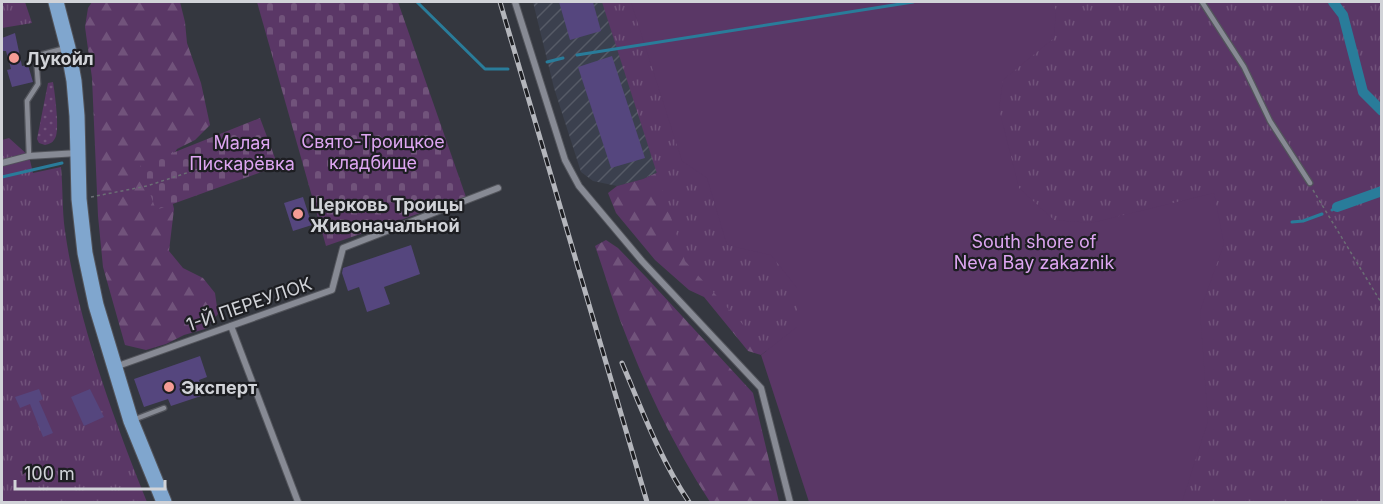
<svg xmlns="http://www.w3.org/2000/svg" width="1383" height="504" font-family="Inter,sans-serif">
<defs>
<pattern id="industrial-furrows" width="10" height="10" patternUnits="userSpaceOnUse" patternTransform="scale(1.5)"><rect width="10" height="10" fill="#3b404e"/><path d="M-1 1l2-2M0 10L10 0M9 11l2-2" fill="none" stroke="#565b67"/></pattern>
<pattern id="grass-dots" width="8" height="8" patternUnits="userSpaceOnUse" patternTransform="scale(1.5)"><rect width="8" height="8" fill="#5a3766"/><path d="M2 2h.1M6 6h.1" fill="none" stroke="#71537b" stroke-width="1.8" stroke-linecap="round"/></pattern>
<pattern id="forest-firs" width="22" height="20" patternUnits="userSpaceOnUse" patternTransform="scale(1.5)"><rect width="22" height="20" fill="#5a3766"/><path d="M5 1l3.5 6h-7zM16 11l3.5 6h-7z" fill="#71537b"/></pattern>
<pattern id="cemetery-stones" width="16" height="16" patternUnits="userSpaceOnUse" patternTransform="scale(1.5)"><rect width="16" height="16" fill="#5a3766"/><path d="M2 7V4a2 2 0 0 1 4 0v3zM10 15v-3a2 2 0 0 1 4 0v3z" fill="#71537b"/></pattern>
<pattern id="park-tufts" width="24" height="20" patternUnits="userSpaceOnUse" patternTransform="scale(1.5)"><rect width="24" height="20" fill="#5a3766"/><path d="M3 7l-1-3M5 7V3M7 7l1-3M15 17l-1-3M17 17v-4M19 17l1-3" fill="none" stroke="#71537b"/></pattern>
</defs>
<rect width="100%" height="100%" fill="#34373f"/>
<!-- industrial -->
<path fill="url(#industrial-furrows)" d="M533 2H631L682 161 643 179 617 186 593 181 581 172 554 88Z"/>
<!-- grass -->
<path fill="url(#grass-dots)" d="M53 82C55 95 59 125 56 136 54 142 50 144 45 145L39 143 37 139 48 83Z"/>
<!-- forest -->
<g fill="url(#forest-firs)">
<path d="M92 2H180L185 22 187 43 201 83 210 125 195 140 177 149 165 168 174 209 169 251 183 268 203 278 215 293 218 314 205 329 184 335 166 344 146 350 125 345 103 267 98 216 92 78 85 27 88 8Z"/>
<path d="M682 161 797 327 761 355 748 351 704 297 689 290 655 260 616 213 608 193 617 186 643 179Z"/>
<path d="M606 240 618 248 646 277 753 393 779 502H710C673 445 644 384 620 320 611 296 604 271 595 246Z"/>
</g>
<!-- cemetery -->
<g fill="url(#cemetery-stones)">
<path d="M257 2H398L466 197 326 246Z"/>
<path d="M260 118 278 166 156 210 140 166Z"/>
</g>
<!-- park -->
<g fill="url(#park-tufts)">
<path d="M2 2H25L32 23 2 28Z"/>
<path d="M602 2H1381V502H904L685 261Z"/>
<path d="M9 138 29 156 33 173 61 167C63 188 62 210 65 231 78 322 113 417 147 502H2V140Z"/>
</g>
<!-- garden -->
<path fill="#5a3766" d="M631 2H1052L1056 10 1054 38 1003 80 999 109 1019 188 1054 220 1091 223 1214 193 1224 244 1200 311 1208 421 1182 502H809L761 355 797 327V288L771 255 727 245 707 178 682 161Z"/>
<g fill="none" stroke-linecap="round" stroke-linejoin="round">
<!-- stream -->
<g stroke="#297c9a" stroke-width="3">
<path d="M417 2 485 69H508"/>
<path d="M577 55 913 2"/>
<path d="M547 62 563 58"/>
<path d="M2 177 62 163"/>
<path d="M1332 210 1337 207"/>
<path d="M1292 222 1303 221 1322 214"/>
</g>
<!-- canal -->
<g stroke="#297c9a" stroke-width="10">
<path d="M1333 2 1343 15 1363 92 1382 111"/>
<path d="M1337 207 1382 191"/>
</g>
</g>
<!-- building -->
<g fill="#55467e">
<path d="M559 2H593L601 31 570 40Z"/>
<path d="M15 33 22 66 28 65 33 82 12 87 7 70 11 69 6 51H3L2 38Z"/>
<path d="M612 56 645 158 611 168 578 67Z"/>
<path d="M303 197 312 225 293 231 284 203Z"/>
<path d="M411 245 420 274 384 287 390 304 367 312 359 287 348 291 342 273 343 268Z"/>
<path d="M200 356 207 377 199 380 204 395 171 406 168 399 144 407 134 379Z"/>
<path d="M39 389 43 399 39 401 53 433 43 437 30 404 20 408 15 397Z"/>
<path d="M90 389 104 417 84 426 71 397Z"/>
</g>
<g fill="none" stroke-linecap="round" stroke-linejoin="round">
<!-- service casing -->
<g stroke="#52545b" stroke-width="7">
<g id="service">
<path d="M1202 2 1244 67 1270 121 1310 183"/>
<path d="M29 156 27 101 38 84 36 56 66 48"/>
<path d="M133 420 164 408"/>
</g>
</g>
<!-- minor casing -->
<g stroke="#52545b" stroke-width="8">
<g id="minor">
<path d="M515 2 565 160 579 186 642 261 761 388 790 502"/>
<path d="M2 163 29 156 78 153"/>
<path d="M231 326 298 502"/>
<path d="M115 367 332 290 343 248 498 188"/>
</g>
</g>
<!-- primary casing -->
<g stroke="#52545b" stroke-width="17">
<path id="primary" d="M56 2 68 48 74 81 77 116 79 199 85 253 96 305 131 421 164 502"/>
</g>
<!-- path -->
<g stroke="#6b6e75" stroke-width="1.5" stroke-dasharray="3 3" stroke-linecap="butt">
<path d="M1313 190 1382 304"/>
<path d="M91 197 147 186 229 159"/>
</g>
<!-- service -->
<use href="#service" stroke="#878a94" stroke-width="4.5"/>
<!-- minor -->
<use href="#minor" stroke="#878a94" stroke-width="6"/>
<!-- primary -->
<use href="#primary" stroke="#80a6ce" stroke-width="15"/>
<!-- rail casing -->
<g stroke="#b4b6bc" stroke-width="5">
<g id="rail">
<path d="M500 2 647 502"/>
<path d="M622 363C642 410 660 459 689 502"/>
</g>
</g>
<!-- rail -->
<use href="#rail" stroke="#1d1e22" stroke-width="3" stroke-dasharray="9" stroke-linecap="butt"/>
</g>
<!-- markers -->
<g fill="#f59c95" stroke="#1d1e22" stroke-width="2">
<circle cx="14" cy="58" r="6"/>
<circle cx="298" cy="214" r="6"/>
<circle cx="169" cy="387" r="6"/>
</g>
<g text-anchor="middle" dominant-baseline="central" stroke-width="4.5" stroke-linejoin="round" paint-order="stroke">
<!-- poi labels -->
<g font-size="18" font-weight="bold" fill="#d1d3d8" stroke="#1d1e22" text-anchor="start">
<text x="26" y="58">Лукойл</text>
<text x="310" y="204">Церковь Троицы<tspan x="310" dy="21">Живоначальной</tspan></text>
<text x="181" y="387">Эксперт</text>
</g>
<!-- park labels -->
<g font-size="18" fill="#dea6f2" stroke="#1d1e22">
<text x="373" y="141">Свято-Троицкое<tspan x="373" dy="21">кладбище</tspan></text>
<text x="242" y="142">Малая<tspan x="242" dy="21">Пискарёвка</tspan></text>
<text x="1034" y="241">South shore of<tspan x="1034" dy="21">Neva Bay zakaznik</tspan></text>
</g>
<!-- street labels -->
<g font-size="18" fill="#d1d3d8" stroke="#1d1e22">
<text transform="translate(249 304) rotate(-19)">1-Й ПЕРЕУЛОК</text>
</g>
</g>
<!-- border -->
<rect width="1383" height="504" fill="none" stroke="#d1d3d8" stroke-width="6"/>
<!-- scale -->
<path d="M15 480v9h150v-9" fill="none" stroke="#d1d3d8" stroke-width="3"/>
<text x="24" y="480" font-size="18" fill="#d1d3d8" stroke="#1d1e22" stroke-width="4.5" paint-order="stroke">100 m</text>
</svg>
